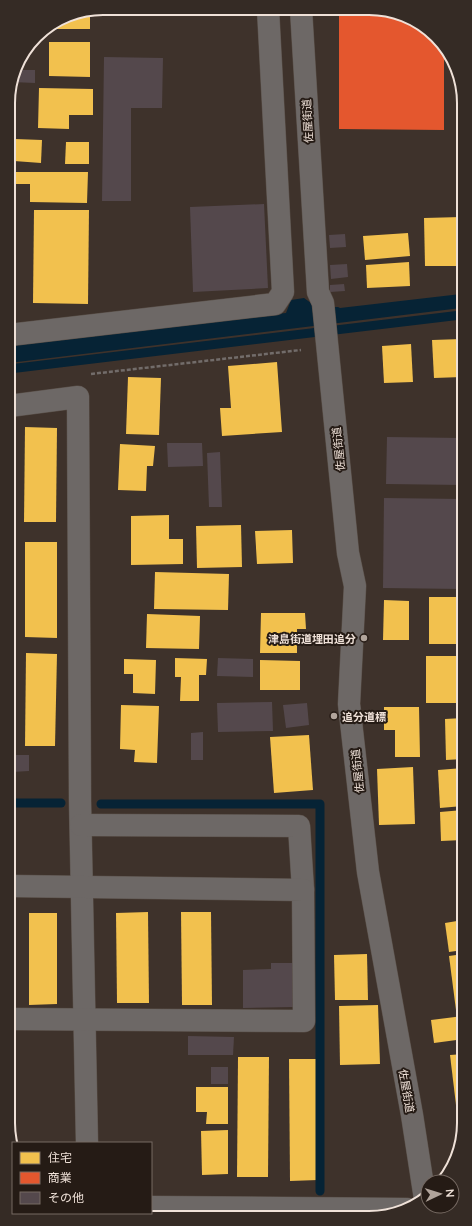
<svg xmlns="http://www.w3.org/2000/svg" width="472" height="1226" font-family="Lato,'Noto Sans JP',sans-serif">
<rect width="100%" height="100%" fill="#3e322b"/>
<!-- water -->
<path fill="#062335" d="M461 294V308L9 363V343L286 313 291 300 304 298 318 308 338 307 340 308Z"/>
<!-- homes -->
<g fill="#f2c14e">
<path d="M90 11V29H46L67 15Z"/>
<path d="M49 42H90V77L49 76Z"/>
<path d="M39 88 93 89V115H69V129L38 128Z"/>
<path d="M15 139 42 140 41 163 14 161Z"/>
<path d="M66 142H89V164H65Z"/>
<path d="M8 172H88L87 203 30 202V184H8Z"/>
<path d="M34 210H89L88 304 33 303Z"/>
<path d="M461 217V266H425L424 218Z"/>
<path d="M408 233 410 256 365 260 363 236Z"/>
<path d="M409 262 410 286 367 288 366 265Z"/>
<path d="M462 339V377L434 378 432 340Z"/>
<path d="M411 344 413 382 384 383 382 346Z"/>
<path d="M277 362 282 432 222 436 220 408H231L228 366Z"/>
<path d="M128 377 161 378 159 435 126 434Z"/>
<path d="M25 427 57 428 56 522H24Z"/>
<path d="M120 444 155 446 153 466H147L146 491 118 490Z"/>
<path d="M169 515V539H183V564L131 565V516Z"/>
<path d="M241 525 242 567 197 568 196 526Z"/>
<path d="M292 530 293 563 257 564 255 531Z"/>
<path d="M25 542H57V638L25 637Z"/>
<path d="M155 572 229 574 228 610 154 609Z"/>
<rect x="429" y="597" width="33" height="47"/>
<path d="M384 600 409 601V640H383Z"/>
<path d="M261 613H305L306 629H297V653H260Z"/>
<path d="M147 614 200 616 199 649 146 648Z"/>
<path d="M26 653 57 654 55 746H25Z"/>
<path d="M426 656H462L463 703H426Z"/>
<path d="M175 658 207 659 206 675H199V701H180L181 677H175Z"/>
<path d="M124 659 156 660 155 694 133 693V674H124Z"/>
<path d="M260 660 300 661V690H260Z"/>
<path d="M121 705 159 706 157 763 134 762 135 750 120 749Z"/>
<path d="M384 707H419L420 757H395V730H384Z"/>
<path d="M463 718V759L446 760 445 719Z"/>
<path d="M309 735 313 790 274 793 270 737Z"/>
<path d="M413 767 415 824 379 825 377 769Z"/>
<path d="M463 768V806L440 808 438 770Z"/>
<path d="M463 810V840L441 841 440 812Z"/>
<path d="M148 912 149 1003H117L116 913Z"/>
<path d="M181 912H211L212 1005H182Z"/>
<path d="M29 913H57V1004L29 1005Z"/>
<path d="M463 920V950L449 952 445 923Z"/>
<path d="M367 954 368 1000H335L334 955Z"/>
<path d="M463 954V1009L456 1010 449 956Z"/>
<path d="M378 1005 380 1064 340 1065 339 1006Z"/>
<path d="M463 1016 464 1039 434 1043 431 1020Z"/>
<path d="M464 1054V1129L460 1138 450 1055Z"/>
<path d="M238 1057H269L268 1177H237Z"/>
<path d="M289 1059H318V1180L290 1181Z"/>
<path d="M196 1087H228V1124H206L207 1112H196Z"/>
<path d="M228 1130V1174L202 1175 201 1131Z"/>
</g>
<!-- shops -->
<path fill="#e4572e" d="M339 9 387 10 436 36 444 51V130L339 129Z"/>
<g fill="none" stroke-linecap="round" stroke-linejoin="round">
<!-- stream -->
<g stroke="#062335" stroke-width="9">
<path d="M9 369 461 315"/>
<path d="M10 803H61"/>
<path d="M101 804H320V1191"/>
</g>
</g>
<!-- building -->
<g fill="#54484c">
<path d="M104 57 163 58 162 108H131V201H102Z"/>
<path d="M16 70H35V83L12 82Z"/>
<path d="M264 204 268 288 193 292 190 207Z"/>
<path d="M345 234 346 247 330 248 329 235Z"/>
<path d="M347 264 348 277 331 279 330 265Z"/>
<path d="M344 284 345 291 330 292V285Z"/>
<path d="M387 437 462 438V485L386 484Z"/>
<path d="M167 443H202L203 466 168 467Z"/>
<path d="M220 452 222 507H209L207 453Z"/>
<path d="M384 498 462 499V589L383 588Z"/>
<path d="M218 658 253 659V677L217 676Z"/>
<path d="M272 702 273 731 218 732 217 703Z"/>
<path d="M307 703 309 725 286 728 283 705Z"/>
<path d="M203 732V760H191V733Z"/>
<path d="M12 755H29V771L12 772Z"/>
<path d="M271 963H293V1007L243 1008V970L271 969Z"/>
<path d="M188 1036 234 1037 233 1055H188Z"/>
<rect x="211" y="1067" width="17" height="17"/>
</g>
<g fill="none" stroke-linecap="round" stroke-linejoin="round">
<!-- minor casing -->
<g stroke="#594f48" stroke-width="23">
<g id="minor">
<path d="M301 9 318 292 323 303 348 553 355 586 349 704 368 872 412 1115 425 1199"/>
<path d="M9 335 275 304 283 292 268 9"/>
<path d="M9 406 78 397 80 800 87 1143"/>
<path d="M81 825 299 826 303 890"/>
<path d="M10 886 303 890 304 1021 11 1019"/>
<path d="M151 1207 407 1209"/>
<path d="M88 1216V1213"/>
</g>
</g>
<!-- path -->
<path stroke="#726c6a" stroke-width="2.5" stroke-dasharray="4 2" stroke-linecap="butt" d="M91 374 301 350"/>
<!-- minor -->
<use href="#minor" stroke="#6d6866" stroke-width="22"/>
</g>
<!-- markers -->
<g fill="#b1a49b" stroke="#251b15" stroke-width="1.5">
<circle cx="364" cy="638" r="4"/>
<circle cx="334" cy="716" r="4"/>
</g>
<g text-anchor="middle" dominant-baseline="central" stroke-width="4" stroke-linejoin="round" paint-order="stroke">
<!-- street labels -->
<g font-size="11" fill="#efe1d8" stroke="#251b15">
<text transform="translate(307 121) rotate(-93)">佐屋街道</text>
<text transform="translate(338 449) rotate(-96)">佐屋街道</text>
<text transform="translate(357 771) rotate(-96)">佐屋街道</text>
<text transform="translate(407 1091) rotate(80)">佐屋街道</text>
</g>
<!-- poi labels -->
<g font-size="11" font-weight="bold" fill="#efe1d8" stroke="#251b15" text-anchor="end">
<text x="356" y="638">津島街道埋田追分</text>
<text x="342" y="716" text-anchor="start">追分道標</text>
</g>
</g>
<!-- crop -->
<path d="M0 0H472V1226H0ZM103 15H369A88 88 0 0 1 457 103V1123A88 88 0 0 1 369 1211H103A88 88 0 0 1 15 1123V103A88 88 0 0 1 103 15Z" fill="#352b25" fill-rule="evenodd"/>
<path fill="none" stroke="#efe1d8" stroke-width="2" d="M103 15H369A88 88 0 0 1 457 103V1123A88 88 0 0 1 369 1211H103A88 88 0 0 1 15 1123V103A88 88 0 0 1 103 15Z"/>
<!-- legend -->
<rect x="12" y="1142" width="140" height="72" fill="#251b15" stroke="#766a63"/>
<rect x="20" y="1152" width="20" height="12" fill="#f2c14e" stroke="#766a63"/>
<text x="48" y="1162" font-size="12" fill="#efe1d8">住宅</text>
<rect x="20" y="1172" width="20" height="12" fill="#e4572e" stroke="#766a63"/>
<text x="48" y="1182" font-size="12" fill="#efe1d8">商業</text>
<rect x="20" y="1192" width="20" height="12" fill="#54484c" stroke="#766a63"/>
<text x="48" y="1202" font-size="12" fill="#efe1d8">その他</text>
<!-- north arrow -->
<g transform="translate(440 1194) rotate(86)"><circle r="19" fill="#251b15" stroke="#766a63"/>
<path d="M0-3L7 15L0 10L-7 15Z" fill="#b1a49b"/>
<text y="-6" font-size="11" font-weight="bold" text-anchor="middle" fill="#efe1d8">N</text>
</g>
</svg>
